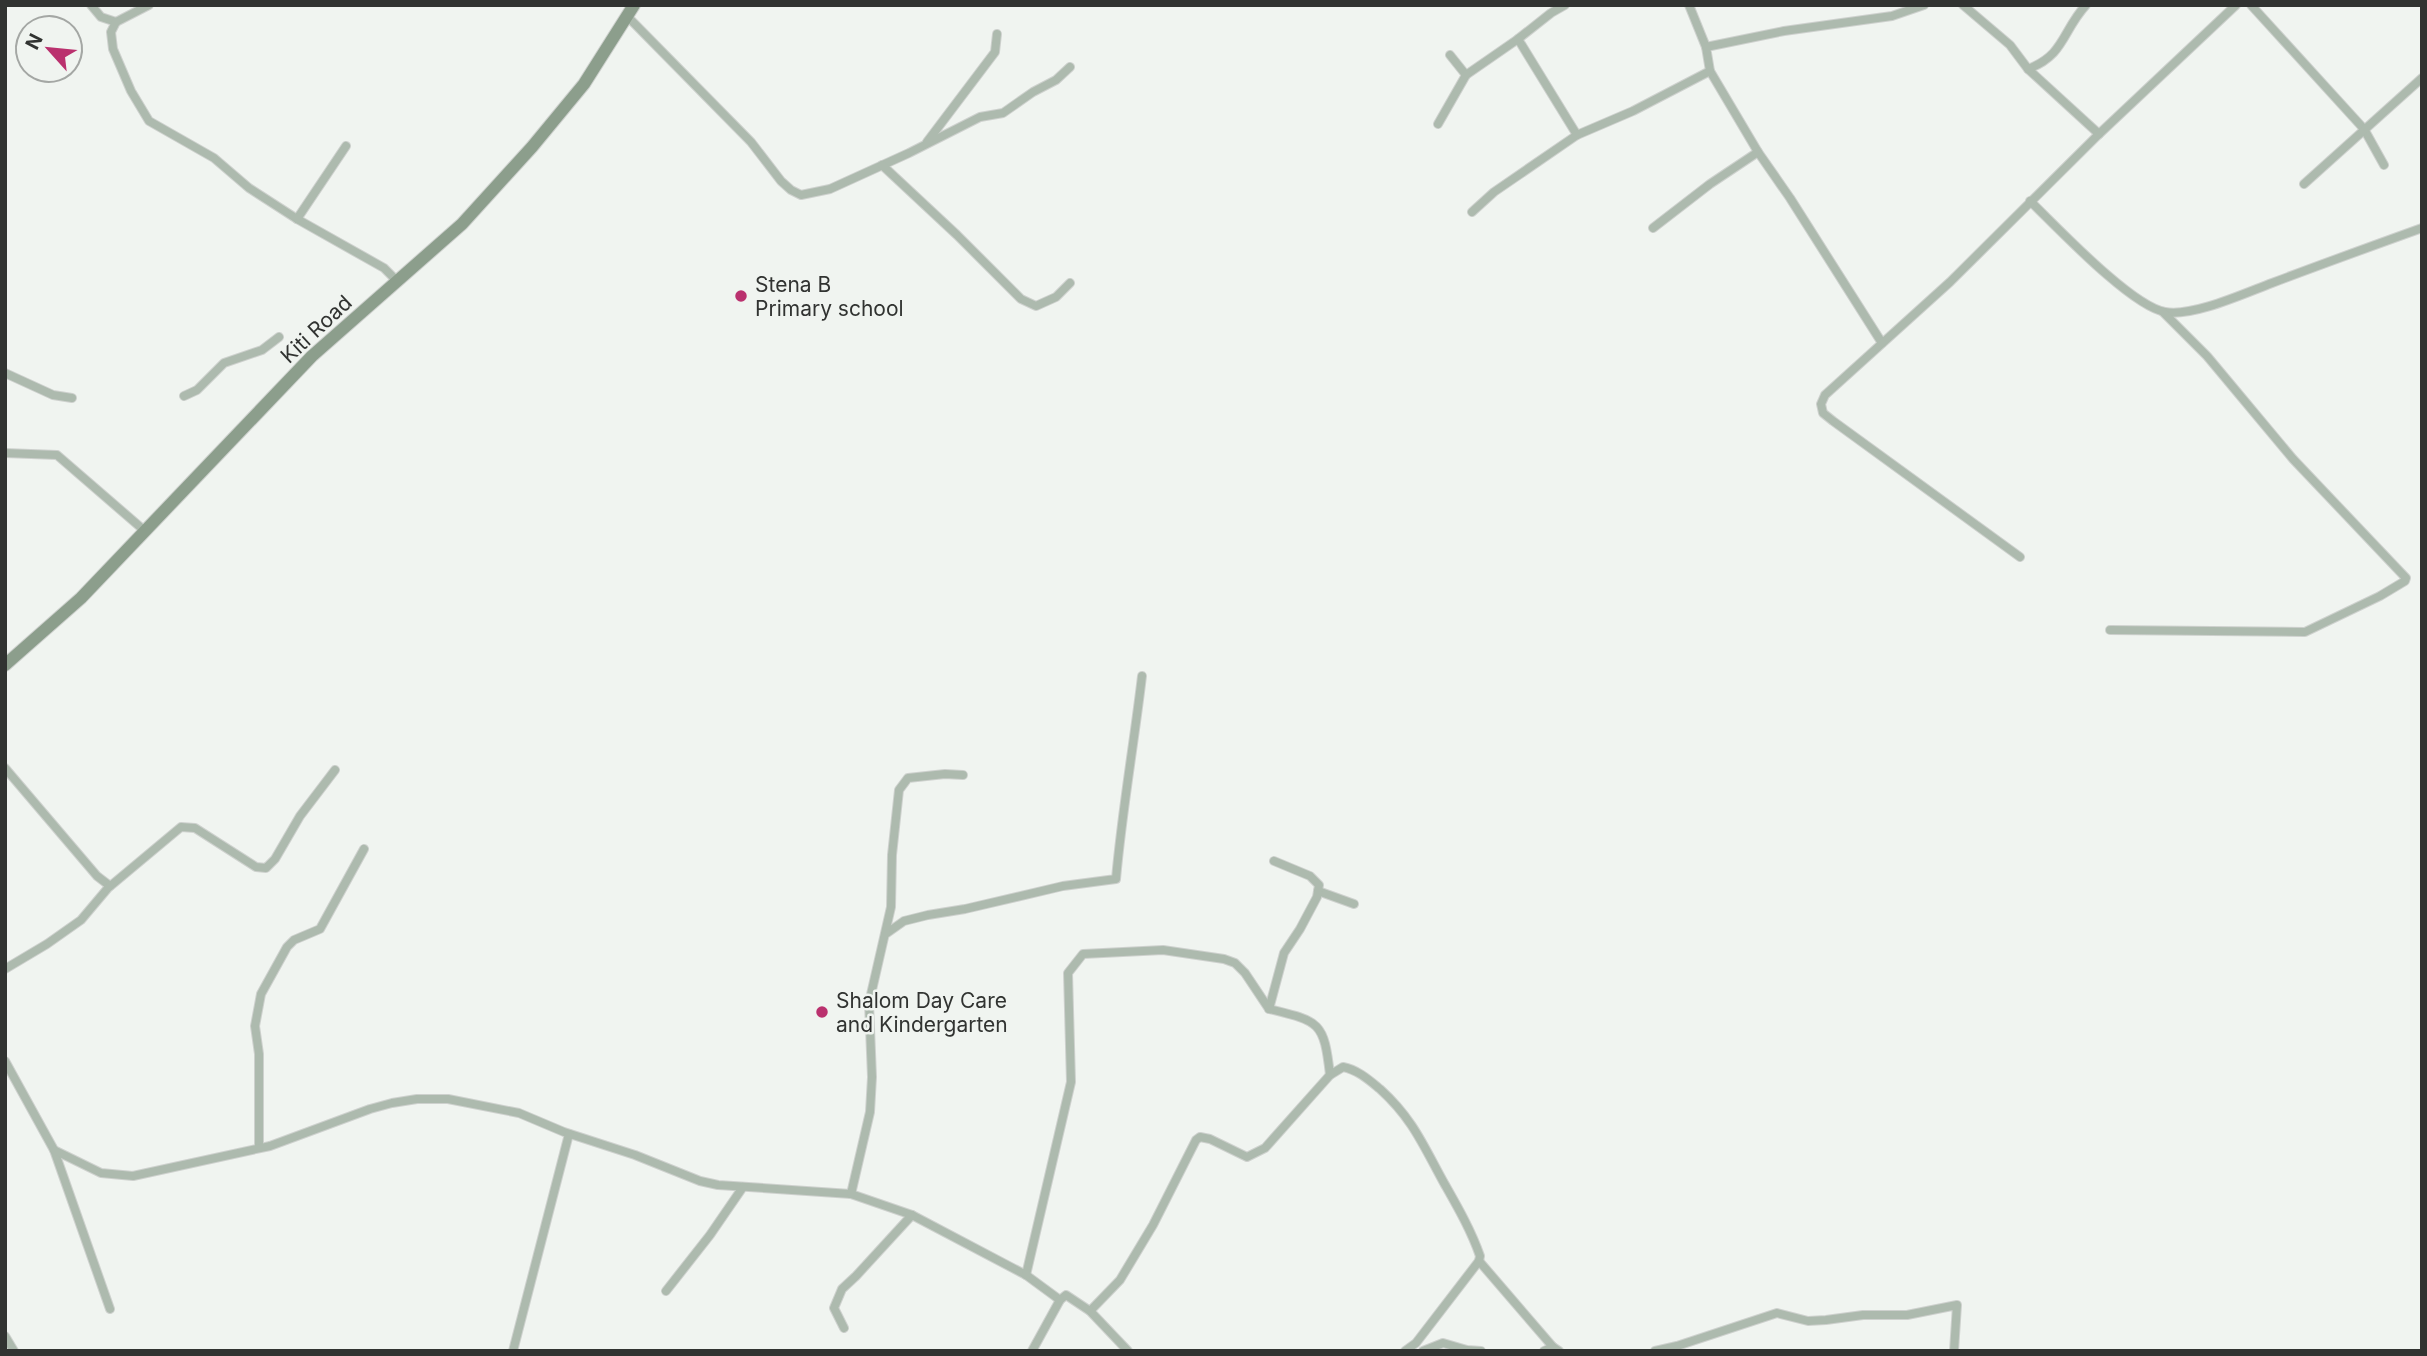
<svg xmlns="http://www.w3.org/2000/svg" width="2427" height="1356" font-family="Inter,sans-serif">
<rect width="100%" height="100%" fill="#f0f4f0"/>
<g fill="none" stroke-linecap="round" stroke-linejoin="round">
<!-- street casing -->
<g stroke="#ced1ce" stroke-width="10">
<g id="street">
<path d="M91 5 101 17 116 22 149 5"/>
<path d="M1565 5 1551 13 1518 39 1577 135"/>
<path d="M1689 5 1706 47"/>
<path d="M1963 5 2010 45 2028 69 2099 134"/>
<path d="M2251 5 2364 129 2384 165"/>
<path d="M627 16 751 142 781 181 791 190 801 195 830 189 909 153 980 117 1003 113 1033 92 1056 80 1070 67"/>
<path d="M116 22 111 32 113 49 131 91 149 121 214 158 249 188 297 219 384 268 396 280"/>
<path d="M1450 55 1466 75 1518 39"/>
<path d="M2028 69C2065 55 2062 31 2086 5"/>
<path d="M1710 71 1758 152 1790 198 1882 343"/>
<path d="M1438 124 1466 75"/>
<path d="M927 142 995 52 997 34"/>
<path d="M882 165 957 235 1021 299 1036 306 1056 297 1070 283"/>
<path d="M2304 184 2422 78"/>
<path d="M2030 201C2057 227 2131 306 2165 312 2193 317 2245 293 2272 283 2322 264 2372 246 2422 228"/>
<path d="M1472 212 1494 192 1577 135 1633 111 1710 71 1706 47 1784 31 1892 16 1924 5"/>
<path d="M297 219 346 146"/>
<path d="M1653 228 1710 184 1758 152"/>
<path d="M5 373 53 395 72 398"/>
<path d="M184 396 197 390 224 363 262 350 279 337"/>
<path d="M5 453 57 455 146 532"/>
<path d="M2020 557 1833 421 1823 413 1821 404 1825 395 1950 282 2099 134 2236 5"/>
<path d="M2110 630 2305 632 2380 596 2405 581 2406 578 2293 459 2207 356 2163 312"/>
<path d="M5 768 97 876 110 886"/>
<path d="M1318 891 1354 904"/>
<path d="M887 933 904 921 928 915 965 909 1063 886 1116 879C1122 811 1134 744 1142 676"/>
<path d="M5 969 47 944 81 920 108 888 181 827 195 828 256 867 266 868 275 859 300 816 335 770"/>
<path d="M1269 1009 1284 953 1300 929 1317 897 1319 885 1310 876 1274 861"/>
<path d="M5 1061 54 1150 110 1309"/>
<path d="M259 1148V1054L255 1026 261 994 287 947 294 940 320 929 364 849"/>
<path d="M54 1150 101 1173 133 1176 270 1146 370 1109 392 1103 417 1099H448L519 1113 564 1132 635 1155 700 1181 718 1185 851 1194 912 1215 1026 1275 1060 1300"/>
<path d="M851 1194 870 1112 872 1077 869 1003 891 907 892 855 899 790 908 778 945 774 963 775"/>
<path d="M1479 1261 1553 1347"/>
<path d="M1026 1275 1071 1082 1068 973 1083 954 1163 950 1224 959 1235 963 1245 973 1269 1009C1320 1021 1324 1022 1330 1075"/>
<path d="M666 1291 710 1235 743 1187"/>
<path d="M1090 1311 1120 1280 1153 1225 1196 1140 1200 1137 1210 1139 1247 1157 1265 1148 1330 1075 1343 1067C1358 1070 1369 1080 1380 1089 1413 1119 1423 1145 1444 1183 1457 1206 1471 1230 1480 1256L1479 1261 1416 1343 1405 1351"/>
<path d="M844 1328 834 1308 842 1289 856 1276 912 1215"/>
<path d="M5 1336 14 1351"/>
<path d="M513 1351 569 1134"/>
<path d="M1032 1351 1060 1300 1066 1295 1090 1311 1128 1351"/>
<path d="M1423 1351 1443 1343 1467 1350 1481 1351"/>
<path d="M1544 1351 1553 1347 1559 1351"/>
<path d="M1655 1351 1677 1346 1777 1313 1808 1321 1826 1320 1863 1315H1907L1957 1305 1954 1351"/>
</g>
</g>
<!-- secondary casing -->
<g stroke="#ced1ce" stroke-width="14">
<path id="secondary" d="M5 665 81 598 312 356 462 224 532 147 584 84 634 5"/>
</g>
<!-- street -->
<use href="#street" stroke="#adbaae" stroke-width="8"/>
<!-- secondary -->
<use href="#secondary" stroke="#8c9e8c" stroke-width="12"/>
</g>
<!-- markers -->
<g fill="#ba316e" stroke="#f0f4f0" stroke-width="2.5">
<circle cx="741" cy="296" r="7"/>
<circle cx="822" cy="1012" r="7"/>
</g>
<g text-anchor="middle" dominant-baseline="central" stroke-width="5" stroke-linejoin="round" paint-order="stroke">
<!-- poi labels -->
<g font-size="21" fill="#313331" stroke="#f0f4f0" text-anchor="start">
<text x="755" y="284">Stena B<tspan x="755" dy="24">Primary school</tspan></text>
<text x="836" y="1000">Shalom Day Care<tspan x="836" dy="24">and Kindergarten</tspan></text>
</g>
<!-- street labels -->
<g font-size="21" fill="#313331" stroke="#f0f4f0">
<text transform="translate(316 329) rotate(-43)">Kiti Road</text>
</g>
</g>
<!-- border -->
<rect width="2427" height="1356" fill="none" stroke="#313331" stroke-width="14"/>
<!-- north arrow -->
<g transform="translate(49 49) rotate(297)"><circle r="33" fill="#f0f4f0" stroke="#a4a7a4" stroke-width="2"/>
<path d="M0-5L12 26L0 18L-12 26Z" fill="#ba316e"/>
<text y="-10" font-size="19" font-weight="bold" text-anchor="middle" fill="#313331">N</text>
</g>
</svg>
